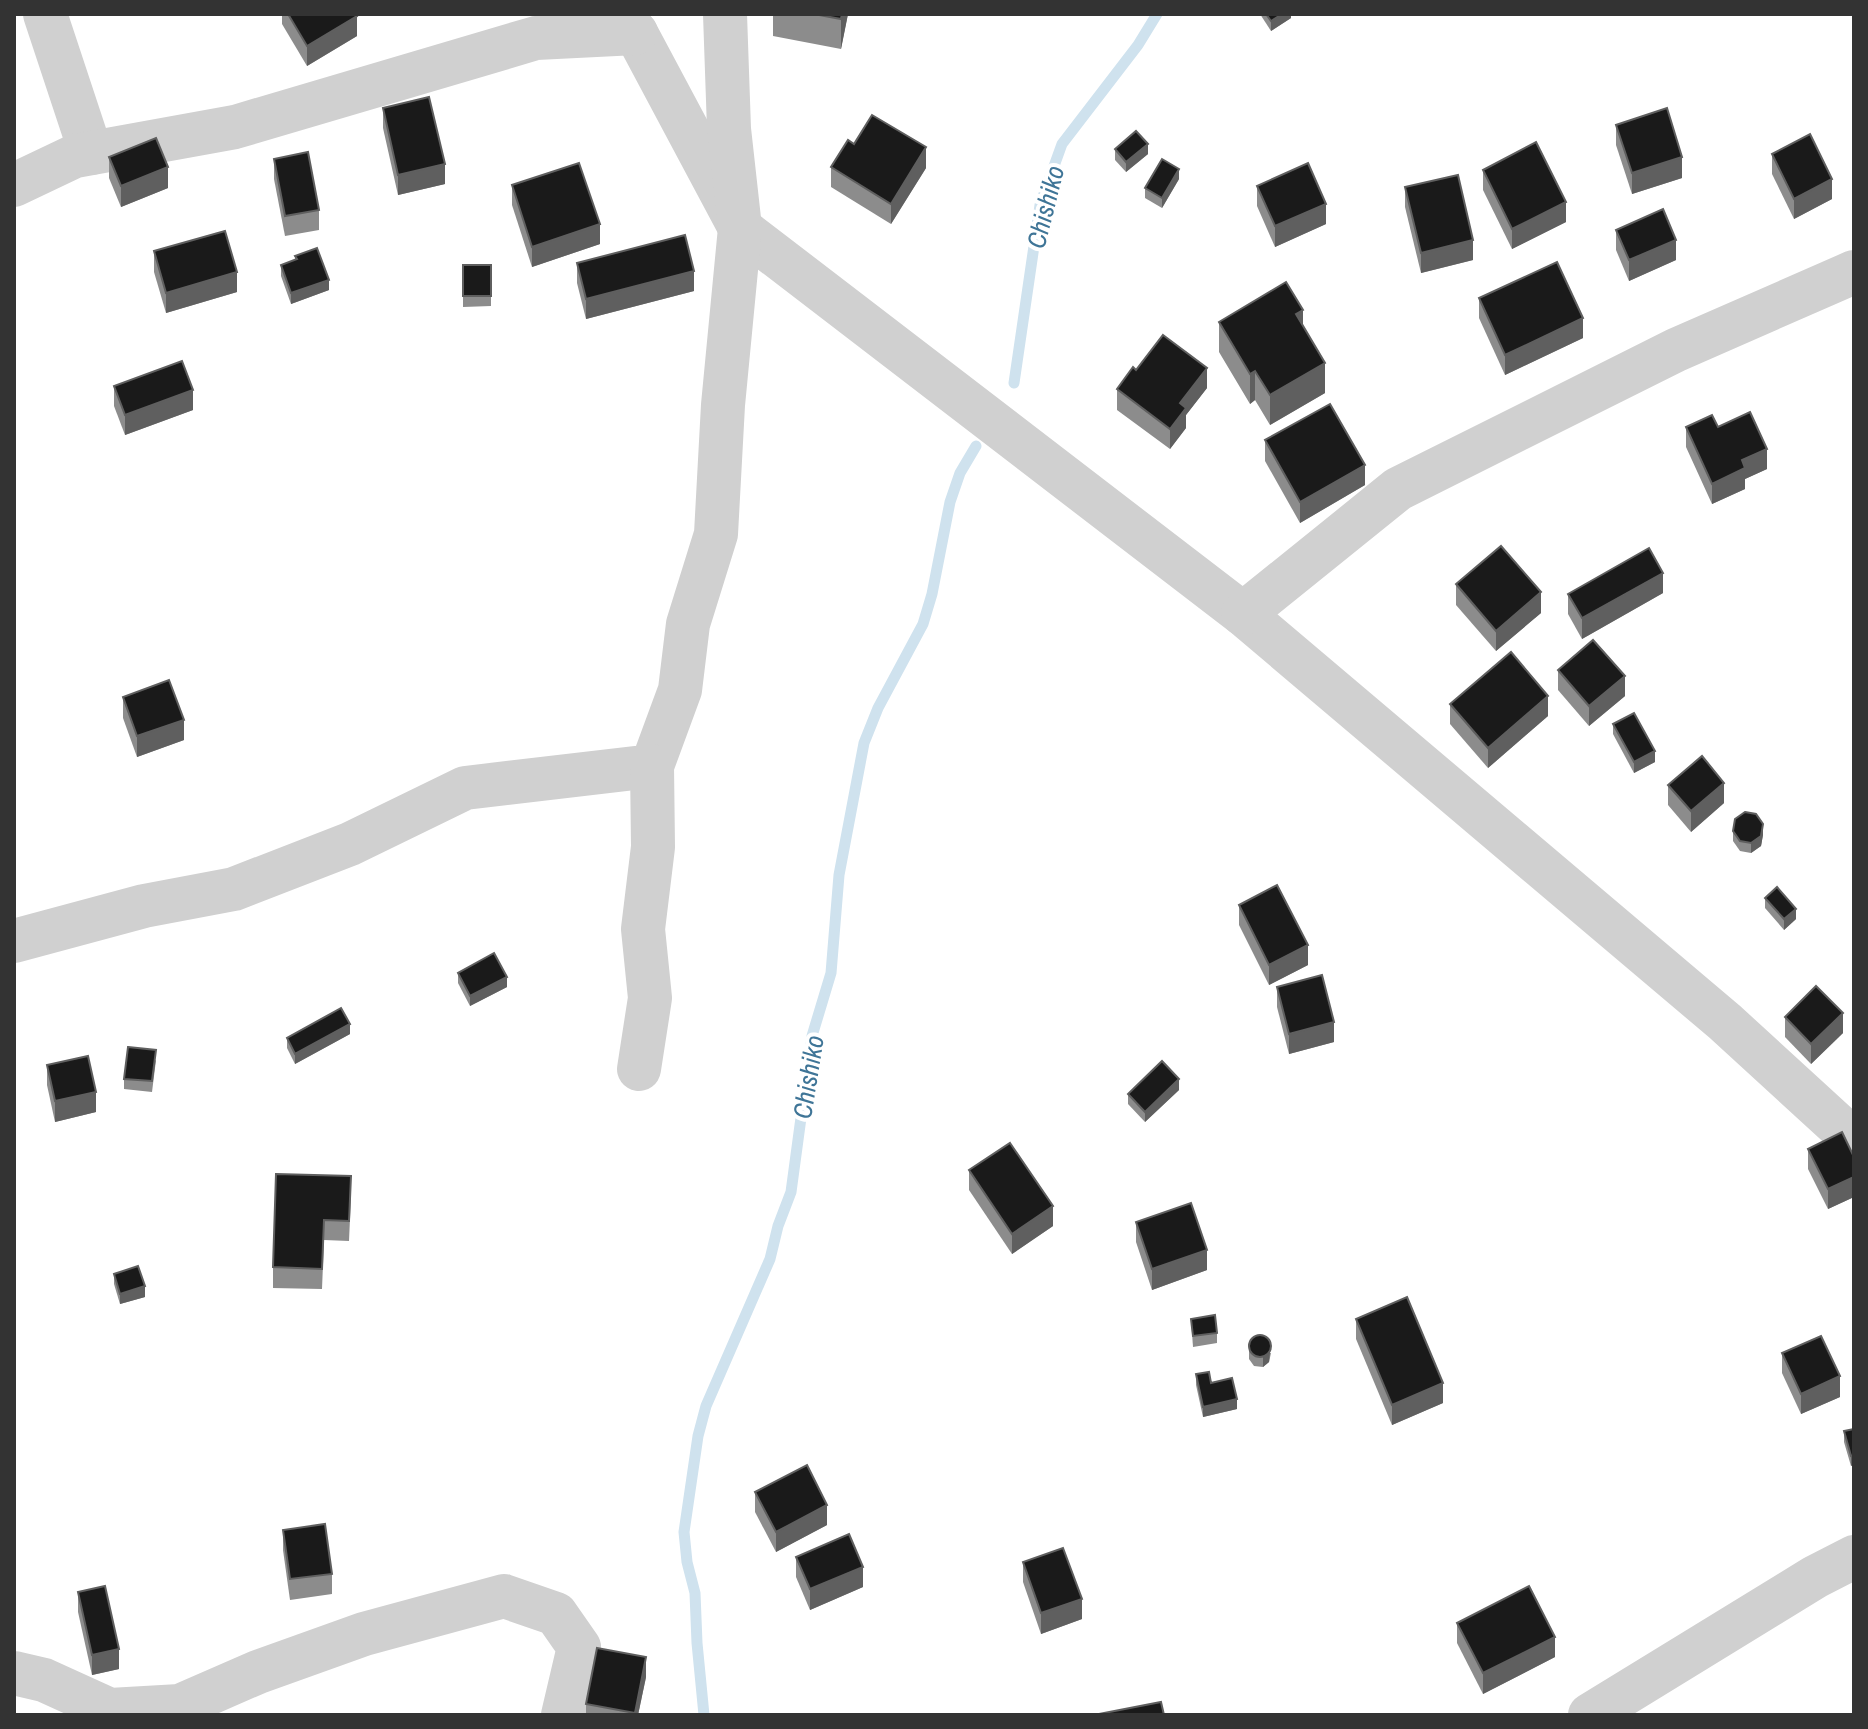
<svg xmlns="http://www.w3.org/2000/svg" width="1868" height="1729" font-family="'Archivo Narrow',sans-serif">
<rect width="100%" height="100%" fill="#fff"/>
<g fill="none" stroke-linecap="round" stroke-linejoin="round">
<!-- stream -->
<g stroke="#cfe2ee" stroke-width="11">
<path d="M1014 383 1040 205 1062 144 1138 45 1157 14"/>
<path d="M704 1715 697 1643 695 1593 687 1562 684 1532 698 1436 706 1406 770 1259 778 1226 791 1192 812 1036 831 973 839 875 864 743 878 708 923 624 932 594 950 502 960 473 976 446"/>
</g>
<!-- minor -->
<g stroke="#d0d0d0" stroke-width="44">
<path d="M45 14 91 153"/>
<path d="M620 14 636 33 740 228 1243 614 1725 1022 1844 1131 1854 1136"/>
<path d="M14 185 75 156 235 127 536 38 636 33"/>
<path d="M1243 614 1398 489 1676 350 1854 272"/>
<path d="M14 941 144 906 234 889 350 844 465 788 652 766 680 690 688 624 716 534 723 405 740 228 729 129 725 14"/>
<path d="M639 1069 650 998 643 929 653 847 652 766"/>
<path d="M14 1673 44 1680 110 1710 180 1706 258 1672 364 1634 504 1596 556 1614 579 1647 563 1715"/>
<path d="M1590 1715 1815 1577 1854 1557"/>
</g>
</g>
<!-- wall -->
<g fill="#8c8c8c">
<path d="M282 14H356L357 36 307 66 282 24Z"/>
<path d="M773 14H848L841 49 773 36Z"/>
<path d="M1260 14H1291V18L1271 31Z"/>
<path d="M383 108 445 184 398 195 383 128Z"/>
<path d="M1616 125 1682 178 1632 194 1616 145Z"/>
<path d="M854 144 926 168 891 224 831 187V167Z"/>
<path d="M1115 149 1148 154 1126 172 1115 160Z"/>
<path d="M1772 154 1832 199 1794 219 1772 174Z"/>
<path d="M109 157 168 188 121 207 109 178Z"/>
<path d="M274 159 319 210V230L285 236 274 179Z"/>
<path d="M1483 170 1566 222 1512 249 1483 190Z"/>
<path d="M1179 179 1162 208 1145 198V188Z"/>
<path d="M512 185 600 244 532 267 512 205Z"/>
<path d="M1257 186 1326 224 1275 247 1257 206Z"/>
<path d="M1405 187 1473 260 1421 273 1405 207Z"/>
<path d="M1616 230 1676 260 1629 281 1616 250Z"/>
<path d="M154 251 237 292 166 313 154 272Z"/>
<path d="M295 256 329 290 291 304 281 276V265L295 260Z"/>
<path d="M577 263 694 291 586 319 577 283Z"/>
<path d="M463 265H491V306L463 307Z"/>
<path d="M1479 298 1583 338 1505 375 1479 318Z"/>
<path d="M1219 322 1303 326 1325 393 1270 425 1255 400 1250 404 1219 352Z"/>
<path d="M1136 370 1207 388 1186 415V428L1170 449 1117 410V389Z"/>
<path d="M114 386 193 410 125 435 114 406Z"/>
<path d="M1686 427 1767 469 1745 479V489L1712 504 1686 447Z"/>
<path d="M1265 440 1365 485 1300 523 1265 461Z"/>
<path d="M1456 584 1541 613 1496 651 1456 605Z"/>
<path d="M1663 593 1582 639 1568 614V594Z"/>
<path d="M1558 670 1625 696 1589 726 1558 690Z"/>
<path d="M123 697 184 740 137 757 123 718Z"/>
<path d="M1450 704 1548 716 1488 768 1450 724Z"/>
<path d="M1613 724 1655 762 1634 773 1613 734Z"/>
<path d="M1668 785 1724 803 1691 832 1668 805Z"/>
<path d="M1733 831 1763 835 1761 846 1751 853 1740 851 1733 841Z"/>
<path d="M1765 898 1796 919 1784 930 1765 908Z"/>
<path d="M1239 905 1308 965 1269 985 1239 925Z"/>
<path d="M458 973 507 987 470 1006 458 983Z"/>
<path d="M1277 987 1334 1042 1289 1054 1277 1007Z"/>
<path d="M1785 1017 1843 1033 1811 1064 1785 1037Z"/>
<path d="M350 1034 295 1064 287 1048V1038Z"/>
<path d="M156 1060 152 1092 124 1089V1079Z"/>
<path d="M47 1065 96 1112 55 1122 47 1085Z"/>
<path d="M1179 1090 1145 1122 1128 1104V1094Z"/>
<path d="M1808 1149 1854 1157V1197L1828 1209 1808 1169Z"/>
<path d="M969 1170 1053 1226 1012 1254 969 1190Z"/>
<path d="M351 1196 349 1241 324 1240 322 1289 273 1288V1267Z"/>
<path d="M1136 1222 1207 1270 1152 1290 1136 1242Z"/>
<path d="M114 1274 145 1297 120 1304 114 1284Z"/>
<path d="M1191 1319 1217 1333V1343L1193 1347Z"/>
<path d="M1356 1319 1443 1403 1392 1425 1356 1339Z"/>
<path d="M1249 1349 1271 1353 1269 1362 1263 1367 1254 1366 1249 1359Z"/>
<path d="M1782 1353 1840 1397 1801 1414 1782 1373Z"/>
<path d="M1196 1374 1211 1383 1237 1409 1203 1417 1196 1385Z"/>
<path d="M1854 1429 1851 1466 1844 1442V1431Z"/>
<path d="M755 1492 827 1525 776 1552 755 1512Z"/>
<path d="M283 1530 332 1574V1594L290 1600 283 1550Z"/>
<path d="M796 1557 863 1587 810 1610 796 1577Z"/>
<path d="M1023 1562 1082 1619 1041 1634 1023 1582Z"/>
<path d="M78 1592 119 1669 92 1675 78 1612Z"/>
<path d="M1457 1623 1555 1657 1483 1694 1457 1643Z"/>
<path d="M646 1677 638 1715H586V1704Z"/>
</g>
<!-- shaded-wall -->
<g fill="#5f5f5f">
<path d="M842 14H848L841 49V19Z"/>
<path d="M1282 14H1291V18L1271 31V21Z"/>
<path d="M357 16V36L307 66V46Z"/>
<path d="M1148 144V154L1126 172V162Z"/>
<path d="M926 147V168L891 224V204Z"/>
<path d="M1682 157V178L1632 194V173Z"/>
<path d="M445 164V184L398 195V175Z"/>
<path d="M168 167V188L121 207V186Z"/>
<path d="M1179 169V179L1162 208V198Z"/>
<path d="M1832 179V199L1794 219V199Z"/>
<path d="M1566 202V222L1512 249V229Z"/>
<path d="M1326 204V224L1275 247V226Z"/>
<path d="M600 224V244L532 267V247Z"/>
<path d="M1473 240V260L1421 273V253Z"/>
<path d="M1676 240V260L1629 281V260Z"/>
<path d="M694 271V291L586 319V299Z"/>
<path d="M237 272V292L166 313V293Z"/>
<path d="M329 280V290L291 304V293Z"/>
<path d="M1303 310V340L1296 314Z"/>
<path d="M1583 318V338L1505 375V355Z"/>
<path d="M1325 363V393L1270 425V395Z"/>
<path d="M1207 368V388L1186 415V428L1170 449V429L1180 403Z"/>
<path d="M1255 371V400L1250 404V374Z"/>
<path d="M193 390V410L125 435V415Z"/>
<path d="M1767 449V469L1745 479V489L1712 504V484L1742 460Z"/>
<path d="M1365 465V485L1300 523V502Z"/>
<path d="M1663 573V593L1582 639V618Z"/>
<path d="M1541 592V613L1496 651V631Z"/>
<path d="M1625 676V696L1589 726V706Z"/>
<path d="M1548 696V716L1488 768V748Z"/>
<path d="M184 720V740L137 757V736Z"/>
<path d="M1655 751V762L1634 773V762Z"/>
<path d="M1724 783V803L1691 832V811Z"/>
<path d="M1763 824V835L1761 846 1751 853V843Z"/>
<path d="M1796 909V919L1784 930V919Z"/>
<path d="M1308 945V965L1269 985V965Z"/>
<path d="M507 977V987L470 1006V996Z"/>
<path d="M1843 1013V1033L1811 1064V1044Z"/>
<path d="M1334 1022V1042L1289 1054V1034Z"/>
<path d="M350 1024V1034L295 1064V1054Z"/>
<path d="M1179 1079V1090L1145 1122V1112Z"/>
<path d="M96 1092V1112L55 1122V1101Z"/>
<path d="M1854 1177V1197L1828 1209V1189Z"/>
<path d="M1053 1206V1226L1012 1254V1234Z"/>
<path d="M1207 1250V1270L1152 1290V1269Z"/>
<path d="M145 1286V1297L120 1304V1294Z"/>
<path d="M1271 1343 1269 1362 1263 1367V1356Z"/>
<path d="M1840 1376V1397L1801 1414V1394Z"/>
<path d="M1443 1383V1403L1392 1425V1405Z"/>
<path d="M1237 1399V1409L1203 1417V1407Z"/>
<path d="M1854 1455V1465L1851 1466V1456Z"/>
<path d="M827 1505V1525L776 1552V1532Z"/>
<path d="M863 1567V1587L810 1610V1589Z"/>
<path d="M1082 1599V1619L1041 1634V1613Z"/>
<path d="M1555 1637V1657L1483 1694V1673Z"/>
<path d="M119 1649V1669L92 1675V1655Z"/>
<path d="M646 1657V1677L638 1715H635Z"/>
</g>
<!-- building -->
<g fill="#1a1a1a" stroke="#5f5f5f" stroke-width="2">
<path d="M288 14H356L357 16 307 46Z"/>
<path d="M814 14H842L841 19Z"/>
<path d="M1266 14H1282L1271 21Z"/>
<path d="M429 97 445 164 398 175 383 108Z"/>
<path d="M1667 108 1682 157 1632 173 1616 125Z"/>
<path d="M872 115 926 147 891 204 831 167 848 140 854 144Z"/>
<path d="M1136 131 1148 144 1126 162 1115 149Z"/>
<path d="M1810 134 1832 179 1794 199 1772 154Z"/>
<path d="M156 138 168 167 121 186 109 157Z"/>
<path d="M1536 142 1566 202 1512 229 1483 170Z"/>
<path d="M308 152 319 210 285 216 274 159Z"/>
<path d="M1162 159 1179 169 1162 198 1145 188Z"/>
<path d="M579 163 600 224 532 247 512 185Z"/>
<path d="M1308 163 1326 204 1275 226 1257 186Z"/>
<path d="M1458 175 1473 240 1421 253 1405 187Z"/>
<path d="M1663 209 1676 240 1629 260 1616 230Z"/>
<path d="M225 231 237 272 166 293 154 251Z"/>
<path d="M685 235 694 271 586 299 577 263Z"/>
<path d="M317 248 329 280 291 293 281 265 297 259 295 256Z"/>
<path d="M1557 262 1583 318 1505 355 1479 298Z"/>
<rect x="463" y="265" width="28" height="31"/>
<path d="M1286 282 1303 310 1296 314 1325 363 1270 395 1255 371 1250 374 1219 322Z"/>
<path d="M1163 335 1207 368 1180 403 1186 408 1170 429 1117 389 1133 367 1136 370Z"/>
<path d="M182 361 193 390 125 415 114 386Z"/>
<path d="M1330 404 1365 465 1300 502 1265 440Z"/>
<path d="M1750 412 1767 449 1742 460 1745 468 1712 484 1686 427 1712 415 1718 427Z"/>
<path d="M1501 546 1541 592 1496 631 1456 584Z"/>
<path d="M1649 548 1663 573 1582 618 1568 594Z"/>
<path d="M1593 640 1625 676 1589 706 1558 670Z"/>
<path d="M1511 652 1548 696 1488 748 1450 704Z"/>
<path d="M169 680 184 720 137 736 123 697Z"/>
<path d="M1634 713 1655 751 1634 762 1613 724Z"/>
<path d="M1702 756 1724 783 1691 811 1668 785Z"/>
<path d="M1745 812 1756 814 1763 824 1761 836 1751 843 1740 841 1733 831 1735 819Z"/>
<path d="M1277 885 1308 945 1269 965 1239 905Z"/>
<path d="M1777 887 1796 909 1784 919 1765 898Z"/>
<path d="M494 953 507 977 470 996 458 973Z"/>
<path d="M1322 975 1334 1022 1289 1034 1277 987Z"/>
<path d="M1816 986 1843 1013 1811 1044 1785 1017Z"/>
<path d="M341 1008 350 1024 295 1054 287 1038Z"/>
<path d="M128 1047 156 1050 152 1081 124 1079Z"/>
<path d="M88 1056 96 1092 55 1101 47 1065Z"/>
<path d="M1162 1061 1179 1079 1145 1112 1128 1094Z"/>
<path d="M1842 1132 1854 1157V1177L1828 1189 1808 1149Z"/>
<path d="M1010 1143 1053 1206 1012 1234 969 1170Z"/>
<path d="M276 1174 351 1176 349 1221 324 1220 322 1269 273 1267Z"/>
<path d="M1191 1203 1207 1250 1152 1269 1136 1222Z"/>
<path d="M138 1266 145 1286 120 1294 114 1274Z"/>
<path d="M1407 1297 1443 1383 1392 1405 1356 1319Z"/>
<path d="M1215 1315 1217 1333 1193 1336 1191 1319Z"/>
<circle cx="1260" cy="1346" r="11"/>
<path d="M1821 1336 1840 1376 1801 1394 1782 1353Z"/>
<path d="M1209 1372 1211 1383 1232 1378 1237 1399 1203 1407 1196 1374Z"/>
<path d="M1854 1429V1455L1851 1456 1844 1431Z"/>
<path d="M807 1465 827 1505 776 1532 755 1492Z"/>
<path d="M325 1524 332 1574 290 1579 283 1530Z"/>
<path d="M849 1534 863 1567 810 1589 796 1557Z"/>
<path d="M1063 1548 1082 1599 1041 1613 1023 1562Z"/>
<path d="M105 1586 119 1649 92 1655 78 1592Z"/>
<path d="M1529 1586 1555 1637 1483 1673 1457 1623Z"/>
<path d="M597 1648 646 1657 635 1713 586 1704Z"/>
<path d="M1161 1702 1164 1715 1099 1714Z"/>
</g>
<g text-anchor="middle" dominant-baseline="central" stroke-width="8" stroke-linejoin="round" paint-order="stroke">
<!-- water labels -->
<g font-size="26" font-style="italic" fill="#3f7597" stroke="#fff">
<text transform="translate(1045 207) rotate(-76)">Chishiko</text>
<text transform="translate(808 1077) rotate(-81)">Chishiko</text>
</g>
</g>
<!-- border -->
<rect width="1868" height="1729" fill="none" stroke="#333333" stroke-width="32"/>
</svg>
